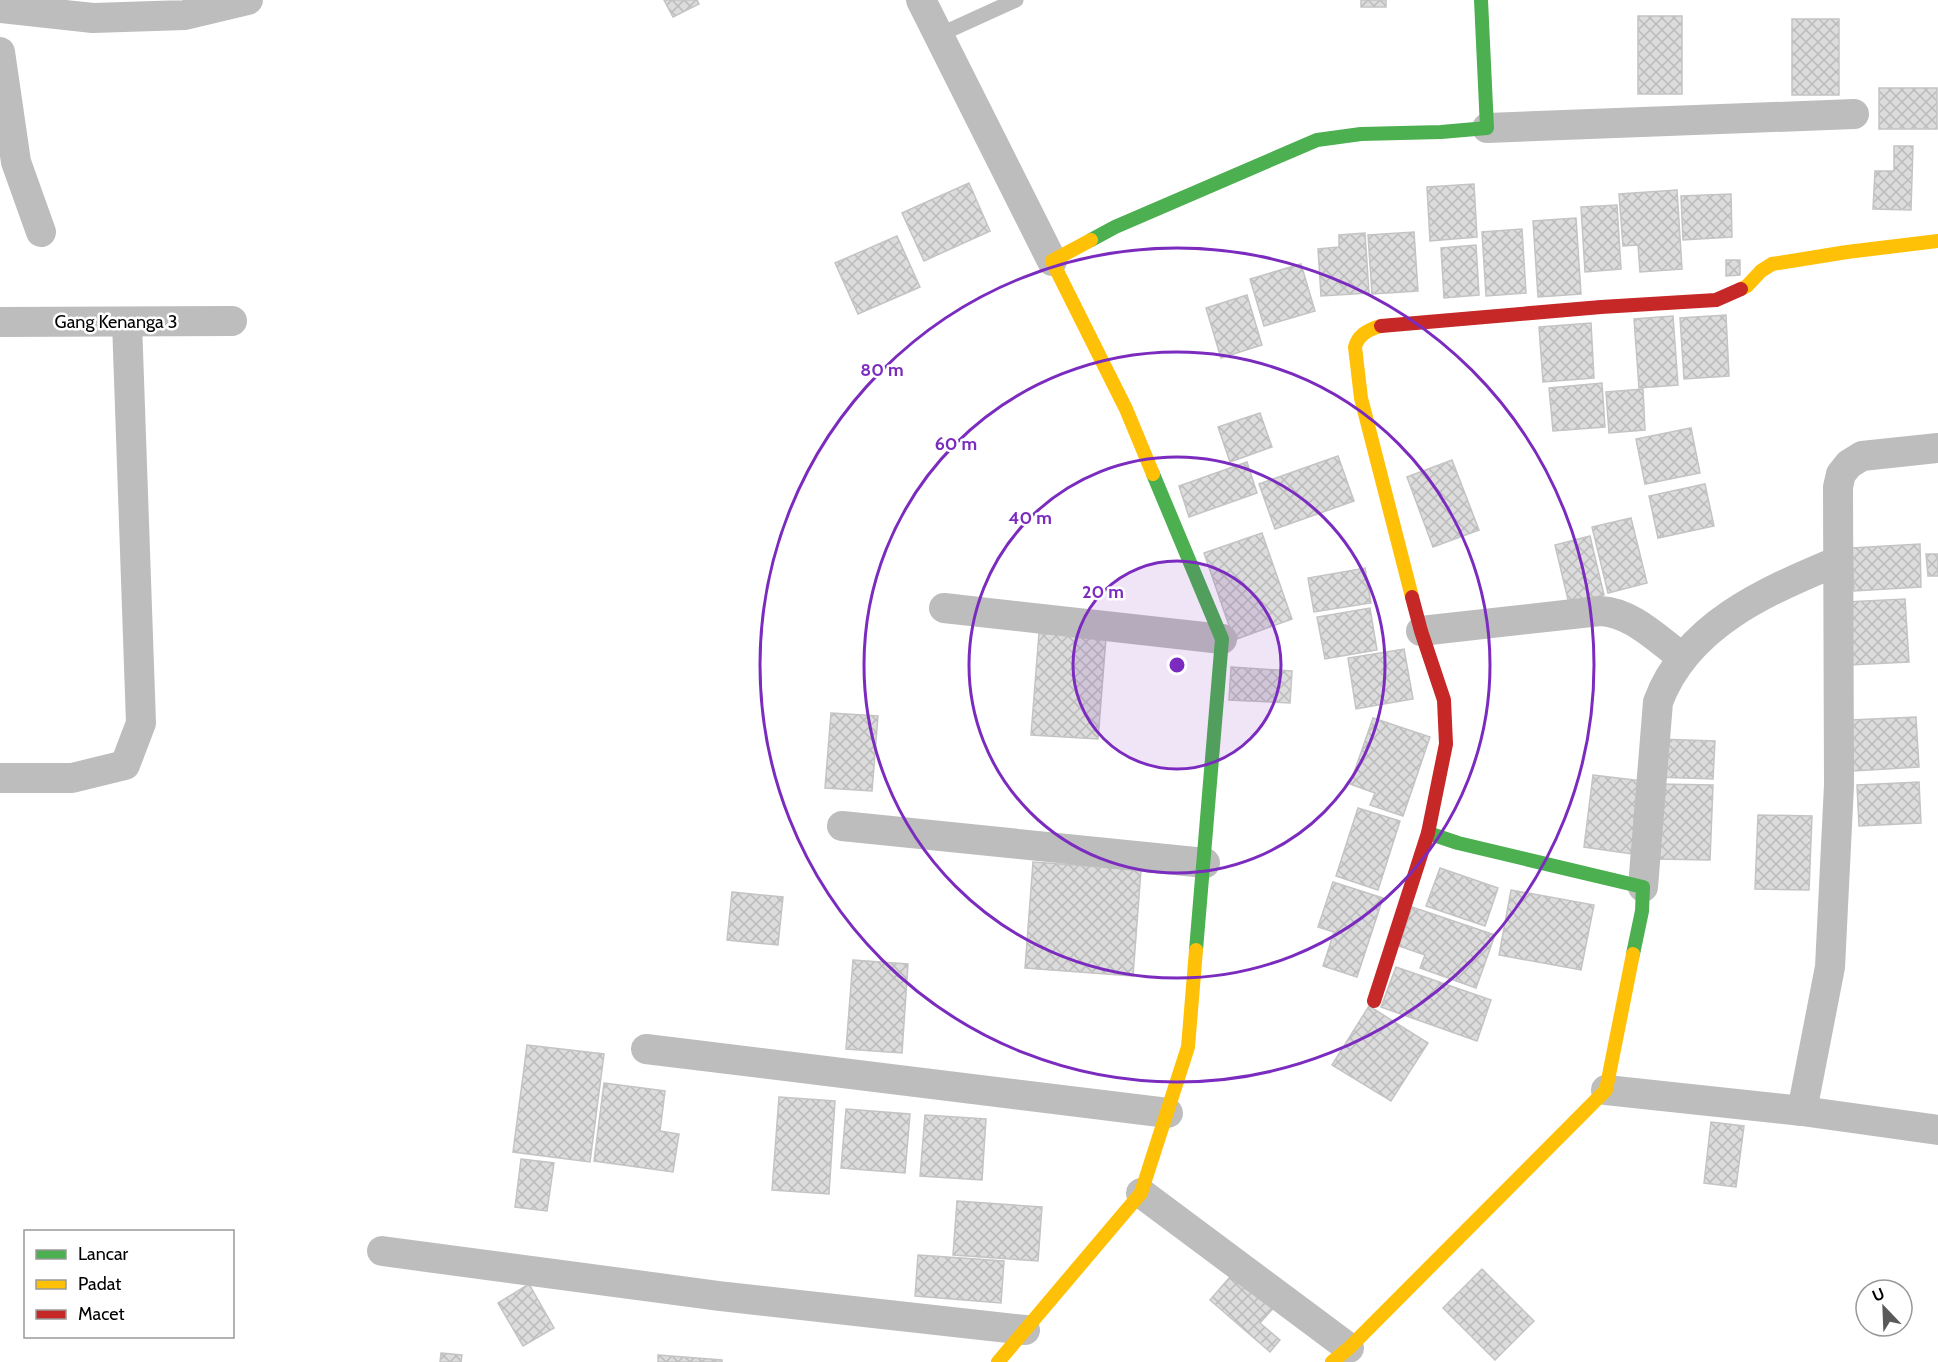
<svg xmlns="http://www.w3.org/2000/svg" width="1938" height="1362" font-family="Cabin,sans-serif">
<defs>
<pattern id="building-cross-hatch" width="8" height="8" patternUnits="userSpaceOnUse" patternTransform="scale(1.5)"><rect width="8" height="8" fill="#dcdcdc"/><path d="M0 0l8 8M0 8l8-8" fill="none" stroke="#bbb"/></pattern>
</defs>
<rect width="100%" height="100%" fill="#fff"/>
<!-- building -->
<g fill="url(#building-cross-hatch)" stroke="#c4c4c4" stroke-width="1.5">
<path d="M664 0H697L699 4 673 17Z"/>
<rect x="1361" y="0" width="25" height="7"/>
<rect x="1638" y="16" width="44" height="78"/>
<rect x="1792" y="19" width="47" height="76"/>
<rect x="1879" y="88" width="58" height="41"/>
<path d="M1894 146H1913L1911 210 1873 209 1875 171H1894Z"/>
<path d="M969 183 990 231 924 261 902 213Z"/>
<path d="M1474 184 1477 237 1430 241 1427 187Z"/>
<path d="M1677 190 1682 269 1640 272 1638 245 1623 246 1619 194Z"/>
<path d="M1731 194 1732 237 1683 240 1681 196Z"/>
<path d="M1617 205 1621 269 1585 272 1581 207Z"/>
<path d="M1576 218 1581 294 1538 297 1533 221Z"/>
<path d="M1522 229 1526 293 1486 296 1482 232Z"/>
<path d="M1414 232 1418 291 1372 294 1368 235Z"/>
<path d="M1365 233 1369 293 1321 296 1318 249 1339 247V235Z"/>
<path d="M897 236 920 287 858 314 835 263Z"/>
<path d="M1476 245 1479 295 1444 298 1441 248Z"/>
<path d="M1726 260H1740V275L1726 276Z"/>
<path d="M1301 264 1315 311 1264 326 1250 279Z"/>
<path d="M1247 295 1262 345 1221 358 1206 308Z"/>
<path d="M1726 315 1729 376 1684 379 1680 318Z"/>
<path d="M1673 316 1678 385 1639 388 1634 319Z"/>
<path d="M1591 323 1594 378 1543 382 1539 327Z"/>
<path d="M1602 383 1605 427 1553 431 1549 388Z"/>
<path d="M1643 389 1645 430 1609 433 1606 392Z"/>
<path d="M1260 413 1272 447 1230 462 1218 427Z"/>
<path d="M1691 428 1700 473 1645 484 1636 439Z"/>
<path d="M1338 456 1354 501 1275 529 1259 484Z"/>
<path d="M1452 460 1479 530 1433 547 1407 477Z"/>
<path d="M1247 462 1257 493 1189 517 1179 486Z"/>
<path d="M1705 484 1714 526 1658 538 1649 496Z"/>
<path d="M1631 518 1647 583 1608 593 1592 527Z"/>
<path d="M1262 533 1292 619 1234 640 1204 553Z"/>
<path d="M1590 536 1604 595 1569 604 1555 545Z"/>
<path d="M1920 544 1921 587 1854 591 1852 548Z"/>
<path d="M1926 554H1938V576H1928Z"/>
<path d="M1365 568 1371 603 1314 612 1308 578Z"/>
<path d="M1905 599 1909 662 1849 665 1846 602Z"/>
<path d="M1370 608 1377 650 1325 659 1317 617Z"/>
<path d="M1039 633 1106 638 1098 739 1031 735Z"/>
<path d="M1404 649 1413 699 1356 709 1348 658Z"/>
<path d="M1231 667 1292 671 1290 703 1229 700Z"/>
<path d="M831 713 878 716 872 791 825 788Z"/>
<path d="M1916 717 1919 767 1853 771 1851 720Z"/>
<path d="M1373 718 1430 737 1403 816 1370 805 1375 793 1350 784Z"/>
<path d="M1657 739 1715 741 1713 779 1655 777Z"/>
<path d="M1593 775 1642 781 1632 854 1584 847Z"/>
<path d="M1919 782 1921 823 1859 826 1857 785Z"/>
<path d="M1659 784 1713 785 1710 860 1656 859Z"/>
<path d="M1358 808 1400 821 1378 890 1336 876Z"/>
<path d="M1758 815 1812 816 1809 890 1755 889Z"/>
<path d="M1033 862 1141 870 1133 976 1025 968Z"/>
<path d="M1440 868 1498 888 1485 926 1426 906Z"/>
<path d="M1333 882 1383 898 1357 977 1323 966 1334 932 1318 927Z"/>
<path d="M1511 890 1594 905 1581 970 1499 955Z"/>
<path d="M732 892 783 897 778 945 727 940Z"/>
<path d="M1412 907 1495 935 1476 988 1420 968 1425 955 1399 946Z"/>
<path d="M853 960 908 964 902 1053 846 1049Z"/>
<path d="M1396 967 1491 1000 1477 1041 1381 1007Z"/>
<path d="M1369 1006 1428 1043 1391 1101 1332 1065Z"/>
<path d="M527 1045 604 1054 590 1162 513 1152Z"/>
<path d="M604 1083 665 1091 660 1131 679 1134 673 1172 594 1161Z"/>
<path d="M779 1097 835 1101 829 1194 772 1190Z"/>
<path d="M846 1109 910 1114 905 1173 841 1168Z"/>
<path d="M925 1115 986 1119 982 1180 920 1176Z"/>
<path d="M1711 1122 1744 1126 1736 1187 1704 1183Z"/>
<path d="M521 1159 554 1163 547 1211 515 1207Z"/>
<path d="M957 1201 1042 1207 1038 1261 953 1255Z"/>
<path d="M918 1255 1004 1261 1001 1303 915 1296Z"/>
<path d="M1482 1269 1534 1321 1495 1360 1443 1308Z"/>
<path d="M1236 1270 1277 1304 1260 1323 1280 1340 1270 1352 1210 1300Z"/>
<path d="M529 1284 554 1328 523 1346 498 1303Z"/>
<path d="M441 1353 462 1355 461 1362H440Z"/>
<path d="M658 1355 722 1360V1362H658Z"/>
</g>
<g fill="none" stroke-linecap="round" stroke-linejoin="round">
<!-- lane -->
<path stroke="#bdbdbd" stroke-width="15" d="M939 35 1016 0"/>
<!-- street -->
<g stroke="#bdbdbd" stroke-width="30">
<path d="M921 0 1052 261"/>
<path d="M0 8 93 18 185 15 248 0"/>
<path d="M0 52 16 162 41 232"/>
<path d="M1487 128 1854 114"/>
<path d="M0 322 232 321"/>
<path d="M944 608 1222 639"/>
<path d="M1421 631 1600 611C1631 612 1657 639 1682 657"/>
<path d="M0 778H72L125 765 141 723 127 322"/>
<path d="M842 826 1205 863"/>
<path d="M1643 887 1658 702C1687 624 1767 591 1838 561"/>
<path d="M646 1049 1168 1113"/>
<path d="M1606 1090 1802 1111 1938 1130"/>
<path d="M1802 1111 1830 967 1839 785 1838 487 1841 474 1849 464 1862 456 1938 448"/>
<path d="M1141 1193 1349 1348"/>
<path d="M382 1251 719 1296 1025 1330"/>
</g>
<!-- fast -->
<g stroke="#4caf50" stroke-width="14">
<path d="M1091 240 1115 227 1317 140 1361 134 1441 132 1487 128 1481 0"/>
<path d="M1153 474 1222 639 1196 950"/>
<path d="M1428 833 1458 843 1643 887 1642 911 1633 954"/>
</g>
<!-- slow -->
<g stroke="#ffc107" stroke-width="14">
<path d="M1091 240 1052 261 1126 409 1153 474"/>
<path d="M1741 289 1747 286 1761 271 1772 264 1847 252 1938 241"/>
<path d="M1381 326C1369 329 1358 335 1355 347L1361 398 1412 597"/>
<path d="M998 1362 1141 1193 1188 1047 1196 950"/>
<path d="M1332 1362 1349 1348 1606 1090 1633 954"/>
</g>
<!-- jam -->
<g stroke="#c62828" stroke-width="14">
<path d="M1381 326 1601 307 1716 300 1741 289"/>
<path d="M1374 1001 1428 833 1446 744 1444 700 1421 631 1412 597"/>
</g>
</g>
<!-- distance rings -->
<circle cx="1177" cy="665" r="104" fill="#7b2cbf" fill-opacity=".12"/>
<g fill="none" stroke="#7b2cbf" stroke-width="3">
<circle cx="1177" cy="665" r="104"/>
<circle cx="1177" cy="665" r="208"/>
<circle cx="1177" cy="665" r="313"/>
<circle cx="1177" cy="665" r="417"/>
</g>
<g text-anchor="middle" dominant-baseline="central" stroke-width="5" stroke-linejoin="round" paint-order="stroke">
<!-- street labels -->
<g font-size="18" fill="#000" stroke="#fff">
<text x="116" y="322">Gang Kenanga 3</text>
</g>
</g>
<circle cx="1177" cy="665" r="9" fill="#7b2cbf" stroke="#fff" stroke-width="3"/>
<g font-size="18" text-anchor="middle" font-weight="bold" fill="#7b2cbf" stroke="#fff" stroke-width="5" stroke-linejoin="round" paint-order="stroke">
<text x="882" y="376">80 m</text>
<text x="956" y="450">60 m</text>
<text x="1030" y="524">40 m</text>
<text x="1103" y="598">20 m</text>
</g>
<!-- legend -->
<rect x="24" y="1230" width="210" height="108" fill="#ffffff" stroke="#999999" stroke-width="1.5"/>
<rect x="36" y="1250" width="30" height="9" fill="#4caf50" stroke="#999999" stroke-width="1.5"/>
<text x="78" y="1260" font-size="18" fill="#000000">Lancar</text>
<rect x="36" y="1280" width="30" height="9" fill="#ffc107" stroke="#999999" stroke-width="1.5"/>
<text x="78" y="1290" font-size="18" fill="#000000">Padat</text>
<rect x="36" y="1310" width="30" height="9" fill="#c62828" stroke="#999999" stroke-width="1.5"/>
<text x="78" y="1320" font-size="18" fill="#000000">Macet</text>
<!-- north arrow -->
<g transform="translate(1884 1308) rotate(337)"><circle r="28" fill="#ffffff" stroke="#999999" stroke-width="1.5"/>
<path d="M0-4.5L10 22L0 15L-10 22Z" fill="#595959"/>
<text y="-9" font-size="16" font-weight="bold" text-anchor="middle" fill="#000000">U</text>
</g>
</svg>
